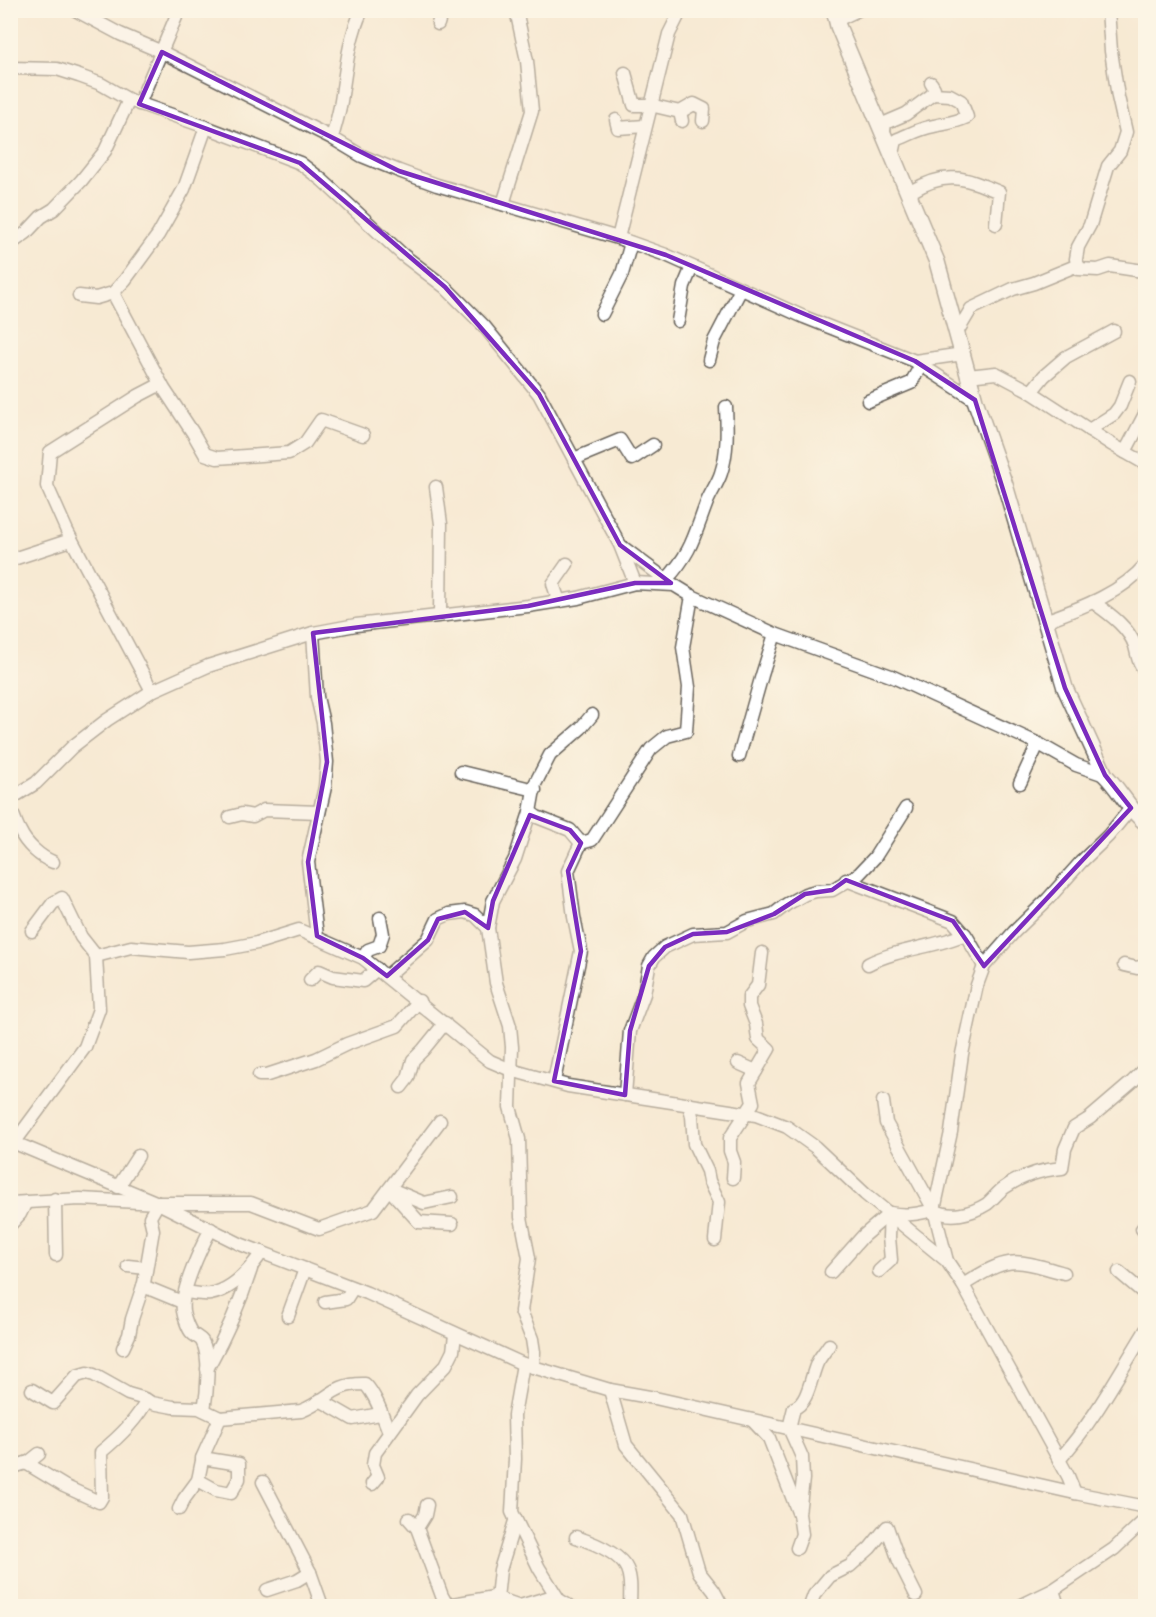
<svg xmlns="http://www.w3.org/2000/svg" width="1156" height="1617" font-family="'Indie Flower',sans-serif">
<rect width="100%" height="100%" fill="#fcf5e5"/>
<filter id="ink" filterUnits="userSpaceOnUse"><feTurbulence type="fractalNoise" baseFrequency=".0167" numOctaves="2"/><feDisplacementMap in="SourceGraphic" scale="12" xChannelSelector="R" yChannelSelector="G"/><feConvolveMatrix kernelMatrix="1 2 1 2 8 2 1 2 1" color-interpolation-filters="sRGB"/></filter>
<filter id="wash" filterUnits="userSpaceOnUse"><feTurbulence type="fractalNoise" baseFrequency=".008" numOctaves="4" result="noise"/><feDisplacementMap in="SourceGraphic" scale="24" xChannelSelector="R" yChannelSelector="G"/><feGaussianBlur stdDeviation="1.35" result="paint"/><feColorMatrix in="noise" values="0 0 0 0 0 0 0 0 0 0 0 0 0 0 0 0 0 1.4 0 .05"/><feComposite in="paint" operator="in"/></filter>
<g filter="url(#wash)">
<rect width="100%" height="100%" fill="#f7ead3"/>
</g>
<g filter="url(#ink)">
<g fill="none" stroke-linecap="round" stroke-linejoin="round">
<!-- minor casing -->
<g stroke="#69645c" stroke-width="15">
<g id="minor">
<path d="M75 10 120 34 162 52 332 138 362 156 399 171 437 185 618 238 666 255 804 317 915 361 975 400"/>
<path d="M1108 10 1111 51 1118 97 1126 132 1120 151 1108 166 1090 225 1078 247 1076 259 1079 269 1098 270 1110 266 1143 271 1146 276"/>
<path d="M837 20 858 10"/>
<path d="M438 24 442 10"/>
<path d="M10 68 57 69 79 76 101 84 129 100 206 127 300 163 322 180 403 255 445 287 484 326 539 394 620 545 635 583"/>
<path d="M625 73 634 105H650L680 112 682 121"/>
<path d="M139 104 179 10"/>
<path d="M680 112 694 104 704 109 703 121"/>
<path d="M616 120 618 128 645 126"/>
<path d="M884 131 885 123 906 114 933 94 934 88 931 83"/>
<path d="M332 138C335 126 339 114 341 101 346 70 348 40 362 10"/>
<path d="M893 154 896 140C909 135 920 128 934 126 947 123 954 123 967 117L961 101 950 95 933 94"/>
<path d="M911 200 912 191C947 170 965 178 999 192L996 224"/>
<path d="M503 204 532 111 527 61 516 10"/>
<path d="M618 238 669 34 681 10"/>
<path d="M10 244 26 233 41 217 54 209 81 181 105 151 129 100"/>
<path d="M113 293 164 389 193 433 205 454 217 458 289 453 305 443 321 420 363 435"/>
<path d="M79 296 96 298 113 293 125 280 158 235 184 189 206 127"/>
<path d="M602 314 622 274 631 243"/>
<path d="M678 321 684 286 692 267"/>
<path d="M956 334 971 309 1013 289 1034 283 1078 265"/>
<path d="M709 360 714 341 741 289"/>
<path d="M915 361 963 354"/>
<path d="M968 376 996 373 1028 390 1111 444 1146 464"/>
<path d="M1031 392 1044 376 1066 357 1114 331"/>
<path d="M868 401 911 383 921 365"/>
<path d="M1089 430 1114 414 1120 406 1130 381"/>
<path d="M1125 452 1146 412"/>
<path d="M574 459 620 440 632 459 653 445"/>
<path d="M436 487 441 524 440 615"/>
<path d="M621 546 672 584"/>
<path d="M10 560 71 540"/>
<path d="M666 580C692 552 694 536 707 502 711 492 718 483 721 473 728 452 727 429 726 407"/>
<path d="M559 601 553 584 567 564"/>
<path d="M1093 602C1108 613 1129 627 1135 646 1138 657 1138 663 1146 672"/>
<path d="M1045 621C1080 608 1121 594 1146 564"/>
<path d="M313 633 317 697 323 723 327 762 325 787 308 862 317 936"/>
<path d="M152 691 67 531 47 486 50 452 138 396 161 384"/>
<path d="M739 756 762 675 775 634"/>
<path d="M461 772 535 790"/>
<path d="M1020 783 1038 744"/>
<path d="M10 799 36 783 72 747 107 720 152 691 208 666 313 633 356 625 528 606 578 598 635 583 674 585 692 596 775 634 891 676 1039 744 1076 765 1105 775"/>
<path d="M10 808C14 816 16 824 20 831 26 844 40 857 53 862"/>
<path d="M530 812 537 817 570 830 581 843 592 840 651 749 667 736 686 731 689 687 683 647 692 596"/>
<path d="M230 817 242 814 253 816 264 810 319 812"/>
<path d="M846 880 953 921 967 937 984 966"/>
<path d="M96 956 131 947 188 952 225 949 257 943 299 930 363 958 490 1061 511 1070 568 1086 756 1115 787 1127 815 1147 865 1194 947 1261 963 1285 1068 1476 1075 1493"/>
<path d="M363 958 368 950 379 946 383 934 380 918"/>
<path d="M868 964C899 948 934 948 965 934"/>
<path d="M1124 965 1137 968 1146 965"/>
<path d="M387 976 428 940 438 919 449 914 465 912 475 915 488 928"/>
<path d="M310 980 319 971 333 977 363 981 377 969"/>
<path d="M738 1063 756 1071"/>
<path d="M259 1075H267L316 1059 347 1044 397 1026 419 1001"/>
<path d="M554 1081 581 951 574 917 568 871 581 843"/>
<path d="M401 1087 408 1078 413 1060 423 1050 445 1023"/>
<path d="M625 1095 630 1031 644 994 649 966 654 957 665 947 693 934 727 932 747 921 774 914 787 904 805 894 816 891 832 890 859 874 875 857 906 808"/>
<path d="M883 1101 886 1123 934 1210 947 1261"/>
<path d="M689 1104 692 1116 694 1144 707 1171 709 1181 719 1202 715 1240"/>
<path d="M10 1141 158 1203 240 1244 367 1293 523 1364 610 1390 655 1398 1075 1493 1146 1507"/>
<path d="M14 1143 85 1047 99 1009 96 956 81 937 62 898 53 903 32 931"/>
<path d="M733 1178 734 1162 730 1151V1138L753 1103 749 1083 769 1049 758 1039 756 1024 749 1006V997L758 985 762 953"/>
<path d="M118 1187 138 1156"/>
<path d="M389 1189 419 1222 452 1224"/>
<path d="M393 1190 424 1203 452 1197"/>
<path d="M55 1199 56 1255"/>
<path d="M10 1203 80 1199 158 1203H251L319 1229 373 1210 440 1121"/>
<path d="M934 1210 951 1132 962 1054 977 985 984 966 1014 932 1048 899 1081 862 1108 836 1131 808"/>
<path d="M10 1225 20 1214 26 1202"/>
<path d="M1146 1225 1142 1229 1146 1233"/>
<path d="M128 1266 146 1268"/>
<path d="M879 1271 891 1260 889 1237 890 1213"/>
<path d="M831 1272 863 1236 890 1213C906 1216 918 1214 934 1210 950 1219 971 1214 987 1204 993 1199 998 1192 1004 1188 1022 1175 1041 1170 1062 1168L1065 1149 1074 1128 1090 1118 1132 1082 1146 1068"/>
<path d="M1119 1272 1146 1295"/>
<path d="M963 1285C1009 1256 1012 1258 1064 1273"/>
<path d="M143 1286 182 1302"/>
<path d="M186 1292C194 1293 203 1295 210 1294 232 1290 250 1270 262 1252"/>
<path d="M325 1302 346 1299 353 1288"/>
<path d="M288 1316 305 1269"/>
<path d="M123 1348 129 1335 132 1319 144 1283 153 1230 150 1217 158 1203"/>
<path d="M523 1364 514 1415 515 1459 512 1512 539 1568 559 1600 569 1606"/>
<path d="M533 1367 534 1352 532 1339 521 1311 529 1258 521 1217 519 1139 510 1107 512 1047 510 1026 496 983 488 928 493 901 515 859 530 812 535 784 550 755 581 728 592 715"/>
<path d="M207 1369C225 1337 240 1304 251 1269"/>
<path d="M32 1390 53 1403 77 1376 87 1373 94 1375 128 1394 142 1398 152 1403 173 1407 199 1408 220 1418"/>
<path d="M610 1390 626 1445 682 1514 699 1572 714 1591 722 1606"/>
<path d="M320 1400 353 1419 380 1414"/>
<path d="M204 1410C207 1393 211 1357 202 1341 200 1338 194 1336 191 1332 188 1328 184 1317 183 1311 180 1292 201 1247 211 1229"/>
<path d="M752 1420 769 1438 798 1512"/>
<path d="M1059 1460C1094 1421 1118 1375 1146 1330"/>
<path d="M26 1463 64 1486 99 1502 102 1497 101 1452C118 1438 137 1420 147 1400"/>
<path d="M10 1468 29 1462 39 1454"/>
<path d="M198 1480 216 1490 231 1493 239 1479V1464L202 1458"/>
<path d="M263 1482 310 1572 322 1606"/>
<path d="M372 1484 378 1477 373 1465 375 1453 417 1395 446 1365 453 1351 455 1335"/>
<path d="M179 1509 184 1499 198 1480 203 1456 220 1418 301 1411C328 1401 332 1383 365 1384 376 1395 383 1417 389 1432"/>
<path d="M409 1519 417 1528 442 1596 447 1605"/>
<path d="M417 1528 425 1515 427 1505"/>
<path d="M576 1537C591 1542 620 1553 627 1569 632 1580 630 1595 630 1606"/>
<path d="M797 1548 802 1534 799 1514 803 1479 802 1457 789 1428 794 1408C809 1403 811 1374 818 1361 821 1356 826 1350 829 1345"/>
<path d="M267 1590 297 1580 310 1572"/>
<path d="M1053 1590 1058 1606"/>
<path d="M497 1598 500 1570 515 1521"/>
<path d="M441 1606 494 1597 520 1606 550 1597 559 1600"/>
<path d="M810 1606 814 1595 830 1576 850 1566 870 1548 887 1527 899 1561 916 1595"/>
<path d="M1020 1606 1053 1590 1114 1549 1146 1519"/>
</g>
</g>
<!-- major casing -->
<g stroke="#69645c" stroke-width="18">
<path id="major" d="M834 10 838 26 937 262 975 400 1005 485 1065 688 1105 775C1120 790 1129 810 1146 823"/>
</g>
<!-- minor -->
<use href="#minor" stroke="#fff" stroke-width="12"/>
<!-- major -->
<use href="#major" stroke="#fff" stroke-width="15"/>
</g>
</g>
<!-- marked area -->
<path d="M0 0H1156V1617H0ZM162 52 399 171 666 255 915 361 975 400 1065 688 1105 775 1131 808 984 966 953 921 846 880 832 890 805 894 774 914 727 932 693 934 665 947 649 966 630 1031 625 1095 554 1081 581 951 568 871 581 843 570 830 530 815 493 901 488 928 465 912 438 919 428 940 387 976 363 958 317 936 308 862 327 762 313 633 528 606 635 583H671L620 545 539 394 445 287 300 163 139 104Z" fill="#f7ead3" fill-opacity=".55" fill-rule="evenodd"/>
<path fill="none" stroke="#7b2cbf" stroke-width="4.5" stroke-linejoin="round" d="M162 52 399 171 666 255 915 361 975 400 1065 688 1105 775 1131 808 984 966 953 921 846 880 832 890 805 894 774 914 727 932 693 934 665 947 649 966 630 1031 625 1095 554 1081 581 951 568 871 581 843 570 830 530 815 493 901 488 928 465 912 438 919 428 940 387 976 363 958 317 936 308 862 327 762 313 633 528 606 635 583H671L620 545 539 394 445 287 300 163 139 104Z"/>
<!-- margin -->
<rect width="1156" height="1617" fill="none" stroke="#fcf5e5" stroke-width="36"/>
</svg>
